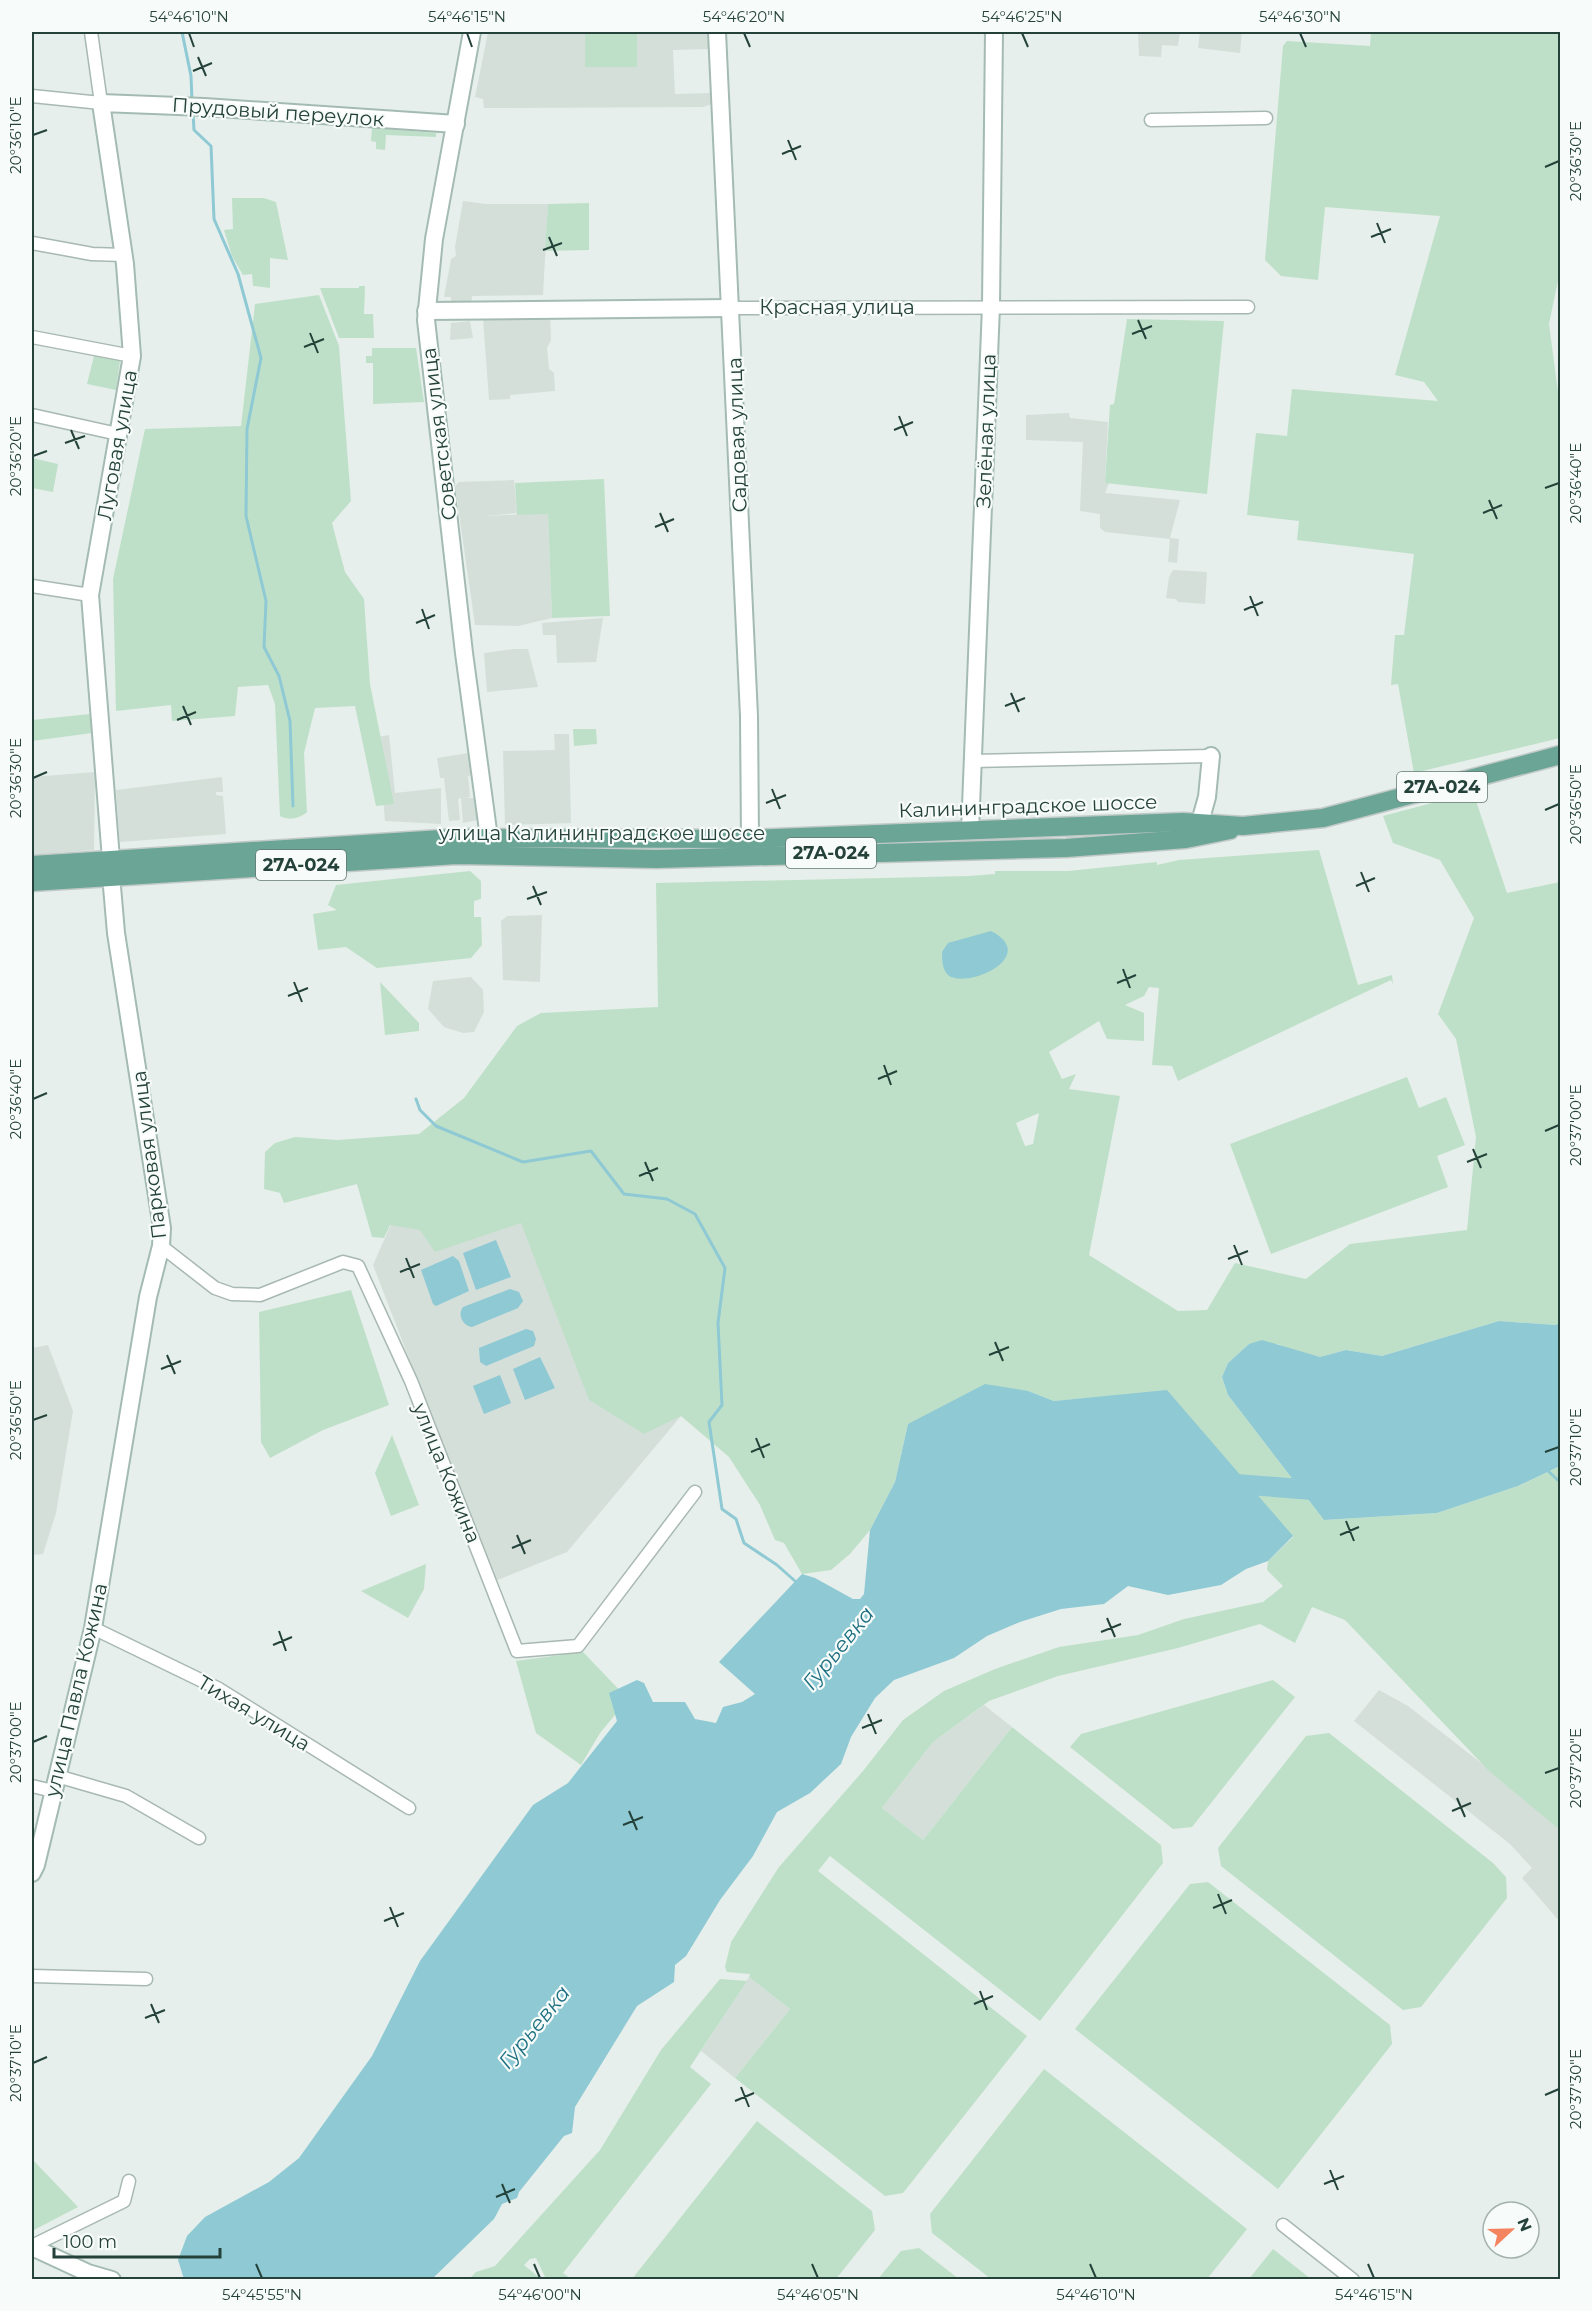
<svg xmlns="http://www.w3.org/2000/svg" width="1592" height="2311" font-family="Montserrat,sans-serif">
<rect width="100%" height="100%" fill="#e6efeb"/>
<!-- built -->
<g fill="#d4dfda">
<path d="M488 32H708L709 49 673 50 675 94 711 93 712 104 703 107 484 108 483 99 475 97Z"/>
<path d="M1138 32H1180L1178 46 1162 45 1161 57 1139 56Z"/>
<path d="M1200 32H1242L1240 53 1198 48Z"/>
<path d="M463 201 486 204H548L543 295 472 296 471 305H451V297H444L451 259 456 256 455 247Z"/>
<path d="M550 315 551 340 547 348 549 369 554 373 555 391 510 395V399L489 400 483 318Z"/>
<path d="M470 321 473 338 450 340 451 323Z"/>
<path d="M1069 413 1070 418 1108 422 1105 482 1109 483 1105 493 1180 500 1170 538 1179 539 1177 563 1168 562 1170 539 1105 532 1100 528V514L1080 511 1083 442 1026 440V415Z"/>
<path d="M514 480 517 513 484 516 548 513 552 618 518 626 475 625 455 486 459 482Z"/>
<path d="M1173 570 1207 572 1205 604 1178 602 1176 599 1166 598 1169 577Z"/>
<path d="M603 618 596 662 557 663 556 635H543L542 623Z"/>
<path d="M514 649H528L538 687 487 692 484 653Z"/>
<path d="M554 734H569L571 823 505 825 503 751 555 750Z"/>
<path d="M389 735 395 793 441 788V824L385 821 378 737Z"/>
<path d="M469 753 472 775 468 776 470 797 465 798H474L477 820 463 823 461 798 458 799 460 820 449 821 444 778H440L437 758Z"/>
<path d="M95 772 94 850 32 855V777Z"/>
<path d="M222 777 223 792H216V795L223 796 226 834 120 842 116 790Z"/>
<path d="M542 915 540 982 503 980 501 921 507 916Z"/>
<path d="M471 977 483 990 484 1012 474 1032 463 1033 444 1027 428 1009 433 981Z"/>
<path d="M455 1129 681 1416 567 1552 495 1581 373 1265 426 1145Z"/>
<path d="M48 1345 73 1411 56 1513 43 1554 32 1555V1348Z"/>
<path d="M1379 1690 1408 1706 1512 1787 1560 1830V1922L1522 1878 1532 1868 1510 1844 1354 1721Z"/>
<path d="M984 1705 1012 1727 923 1840 882 1808 933 1742Z"/>
<path d="M749 1977 790 2009 735 2078 701 2051Z"/>
</g>
<!-- green -->
<g fill="#bfe0c8" fill-rule="evenodd">
<rect x="585" y="32" width="52" height="35"/>
<path d="M1371 32H1560V271L1549 324 1560 407V738L1414 773 1398 684 1391 685 1395 635H1404L1414 554 1297 540 1299 521 1247 515 1256 433 1287 436 1292 389 1438 401 1424 382 1395 375 1440 216 1325 207 1318 280 1281 276 1265 260 1283 46 1287 41 1370 46Z"/>
<path d="M372 128 436 133V137L386 135 385 150 376 149V142L371 141Z"/>
<path d="M232 198H264L276 202 288 260 270 258V288L253 286 252 274 243 275 232 256 224 230 233 229Z"/>
<path d="M589 203V250L545 251 548 204Z"/>
<path d="M359 286H365L364 314H373L374 338H339L320 288H359Z"/>
<path d="M319 295 339 346 351 501 332 523 345 572 364 599 370 684 394 804 376 806 355 706 315 708 304 753 307 812C300 818 290 821 280 816L275 704 268 685 238 687 235 716 172 721 171 705 116 711 113 579 145 429 241 426 255 304Z"/>
<path d="M1127 319 1224 321 1207 494 1105 483 1110 405 1114 404Z"/>
<path d="M372 348H416L424 402 373 404V363H366V356H372Z"/>
<path d="M95 352 117 356 120 361 116 390 87 384Z"/>
<path d="M32 458 58 464 53 492 32 488Z"/>
<path d="M604 479 610 616 552 618 548 514 517 515 515 483Z"/>
<path d="M90 714 92 733 32 741V720Z"/>
<path d="M573 729H596L597 744 574 746Z"/>
<path d="M1473 792 1507 893 1560 882V1322L1556 1325 1499 1321 1382 1356 1346 1350 1320 1357 1293 1351 1278 1344H1249L1228 1363 1222 1377 1228 1395 1324 1520 1437 1513 1521 1485 1560 1466V1830L1490 1772 1345 1620 1312 1607 1295 1643 1260 1624 1178 1648 1058 1676 989 1701 933 1742 882 1808 923 1840 1012 1727 1161 1845 1163 1863 1040 2021 830 1856 818 1871 1027 2036 903 2193 885 2196 735 2078 790 2009 749 1977 750 1974 727 1972 725 1967 731 1942 779 1867 863 1771 903 1720 944 1691 995 1669 1059 1647 1138 1635 1184 1619 1263 1602 1283 1586 1267 1570 1268 1561 1293 1537 1167 1391 1054 1401 1028 1391 908 1424 895 1482 870 1530 850 1554 831 1570 802 1574 784 1543 775 1540 760 1505 729 1457 681 1416 644 1434 589 1400 521 1223 435 1252 420 1230 390 1225 384 1238 372 1237 357 1184 284 1203 280 1193 264 1189 265 1152 275 1143 295 1137 337 1140 419 1134 464 1098 517 1026 541 1013 658 1007 656 883 969 876 995 874V871H1068L1157 862V865L1179 860 1319 850 1358 985 1392 975 1393 984 1391 980 1178 1081 1172 1066 1152 1065 1159 988 1149 987 1144 996 1125 1005 1144 1013V1041L1107 1039 1099 1021 1049 1052 1062 1079 1076 1074 1069 1089 1120 1096 1089 1255 1178 1311 1207 1310 1235 1263 1306 1279 1350 1244 1467 1230 1476 1137 1456 1039 1438 1014 1474 918 1440 860 1393 843 1383 816ZM1039 1113 1033 1144 1025 1146 1016 1123Z"/>
<path d="M470 871 481 881V899L474 901V917H481L482 945 471 958 377 968 346 947 318 950 313 914 337 910 328 905 336 885Z"/>
<path d="M380 982 419 1023V1031L385 1035Z"/>
<path d="M1407 1077 1419 1108 1446 1097 1465 1145 1437 1156 1448 1187 1271 1254 1230 1144Z"/>
<path d="M351 1290 389 1405 323 1430 270 1458 261 1442 259 1312Z"/>
<path d="M392 1435 419 1505 391 1516 375 1473Z"/>
<path d="M426 1564 424 1589 408 1618 361 1591Z"/>
<path d="M583 1652 628 1699 600 1733 581 1765 536 1733 516 1661Z"/>
<path d="M1273 1680 1295 1697 1192 1827 1173 1829 1070 1747 1081 1734Z"/>
<path d="M1329 1733 1493 1863 1506 1877 1507 1898 1421 2007 1403 2010 1221 1866 1218 1848 1306 1736Z"/>
<path d="M1208 1882 1390 2025 1392 2044 1278 2189 1075 2029 1190 1884Z"/>
<path d="M720 1979 747 1981 690 2067 711 2084 563 2273 571 2279H546L536 2258 530 2259 524 2265 541 2279H469L476 2272 495 2266 600 2150 661 2050Z"/>
<path d="M1044 2069 1247 2229 1207 2279H991L932 2233 930 2214Z"/>
<path d="M757 2121 872 2211 875 2230 836 2279H632Z"/>
<path d="M32 2159 78 2207 32 2231Z"/>
<path d="M919 2248 959 2279H878L901 2251Z"/>
<path d="M1273 2249 1311 2279H1249Z"/>
</g>
<!-- water -->
<g fill="#8ec9d4">
<path d="M991 931C1041 957 965 990 948 975 942 969 942 960 942 952L948 943Z"/>
<path d="M496 1240 511 1277 476 1290 463 1253Z"/>
<path d="M453 1256 459 1261 469 1291 436 1306 433 1304 421 1270Z"/>
<path d="M510 1289 519 1292 523 1301 518 1308 472 1327C463 1326 457 1315 463 1307Z"/>
<path d="M1499 1321 1556 1325 1560 1322V1466L1518 1486 1437 1513 1324 1520 1228 1395 1222 1377 1228 1363 1249 1344 1262 1340 1320 1357 1346 1350 1382 1356Z"/>
<path d="M526 1329 533 1331 536 1339 534 1346 486 1366 480 1362 479 1348Z"/>
<path d="M540 1357 555 1388 525 1400 513 1369Z"/>
<path d="M500 1375 511 1403 484 1414 473 1386Z"/>
<path d="M985 1384 1028 1391 1054 1401 1167 1390 1293 1536 1268 1561 1246 1569 1221 1585 1168 1595 1128 1586 1104 1604 1061 1609 1020 1622 987 1636 954 1658 894 1680 875 1698 851 1737 841 1764 810 1793 777 1812 753 1856 720 1900 686 1956 675 1965 674 1982 637 2006 575 2107 572 2133 564 2136 519 2192 517 2198 502 2204 494 2219 432 2279H184L178 2260 187 2236 205 2217 269 2182 299 2158 372 2056 420 1961 533 1805 568 1783 617 1721 609 1693 637 1680 644 1683 653 1702H685L695 1719 716 1723 723 1707 742 1702 755 1694 719 1662 802 1574 815 1578 853 1599H860L864 1594 870 1530 895 1482 908 1424Z"/>
</g>
<g fill="none" stroke-linecap="round" stroke-linejoin="round">
<!-- stream -->
<g stroke="#8ec9d4" stroke-width="3">
<path d="M182 32 191 76 192 101"/>
<path d="M193 113 194 130 211 146 214 219 238 274 261 358 247 429 246 516 266 601 264 647 279 676 290 721 293 806"/>
<path d="M416 1099 420 1110 436 1126 523 1162 591 1151 624 1194 667 1199 695 1214 725 1268 718 1323 722 1405 709 1422 722 1509 736 1519 744 1543 777 1565 795 1581"/>
<path d="M1546 1469 1560 1482"/>
</g>
<!-- river -->
<path stroke="#8ec9d4" stroke-width="20" d="M1223 1483 1326 1491"/>
<!-- street casing -->
<g stroke="#a8b8b2" stroke-width="15">
<g id="street">
<path d="M32 96 101 103 91 32"/>
<path d="M1151 120 1266 118"/>
<path d="M32 243 92 254 123 255"/>
<path d="M731 308 1248 307"/>
<path d="M32 337 132 356"/>
<path d="M32 415 118 434"/>
<path d="M32 586 90 595"/>
<path d="M973 761 1211 756"/>
<path d="M161 1246 215 1288 232 1294 260 1295 343 1262 358 1266 411 1381 517 1651 578 1646 695 1492"/>
<path d="M93 1628 219 1689 409 1808"/>
<path d="M57 1776 126 1796 199 1838"/>
<path d="M32 1786 53 1791"/>
<path d="M32 1976 146 1979"/>
<path d="M1283 2225 1353 2280"/>
<path d="M32 2246 124 2201 129 2181"/>
</g>
</g>
<!-- secondary casing -->
<g stroke="#a4bbb3" stroke-width="20">
<g id="secondary">
<path d="M472 32 434 239 426 320 464 653 489 838"/>
<path d="M717 32 749 716 750 839"/>
<path d="M426 311 731 308"/>
<path d="M1200 822 1207 797 1211 756"/>
<path d="M970 831 991 306 994 32"/>
<path d="M111 859 90 595 132 356 125 264 101 103 204 107 456 124"/>
<path d="M32 1873 36 1865 93 1628 148 1297 161 1246 162 1228 116 933 111 875"/>
<path d="M32 2247 88 2273 112 2280"/>
</g>
</g>
<!-- primary casing -->
<g stroke="#c2cac8" stroke-width="21">
<g id="primary">
<path d="M32 865 457 838 750 839 1183 822 1243 826 1323 818 1560 755"/>
<path d="M32 882 457 855 656 859 1066 848 1186 839 1230 830"/>
</g>
</g>
<!-- street -->
<use href="#street" stroke="#fff" stroke-width="12"/>
<!-- secondary -->
<use href="#secondary" stroke="#fff" stroke-width="16"/>
<!-- primary -->
<use href="#primary" stroke="#6aa596" stroke-width="18"/>
</g>
<!-- ticks -->
<path fill="none" stroke="#24423a" stroke-width="2" d="M189 33 194 47M467 33 472 47M744 33 750 47M1022 33 1028 47M1300 33 1306 47M198 57 206 76M193 71 212 63M33 135 47 130M788 140 796 160M782 154 801 146M1545 167 1559 161M1377 223 1385 243M549 237 557 256M1371 237 1391 229M543 250 562 243M1138 320 1146 339M310 333 318 353M1132 334 1152 326M304 347 324 339M899 416 907 436M71 430 79 449M894 430 913 422M65 443 85 436M33 456 47 451M1545 488 1559 483M1489 500 1497 519M660 513 668 532M1483 513 1502 505M655 527 674 519M1250 596 1258 616M422 609 429 629M1244 610 1263 602M416 623 435 615M1011 693 1019 712M183 706 191 725M1005 706 1025 698M177 720 196 712M33 778 47 772M772 789 780 809M766 803 786 795M1545 810 1559 804M1361 872 1369 892M533 886 541 905M1356 886 1375 878M527 899 547 892M1123 969 1130 988M294 982 302 1002M1117 983 1136 975M288 996 308 988M884 1065 891 1085M878 1079 897 1071M33 1099 47 1093M1545 1131 1559 1125M1473 1149 1481 1168M645 1162 653 1181M1467 1162 1487 1154M639 1176 658 1168M1234 1245 1242 1265M406 1258 414 1278M1228 1259 1248 1251M400 1272 420 1264M995 1342 1003 1361M167 1355 175 1374M989 1355 1009 1347M161 1369 181 1361M33 1420 47 1415M756 1438 764 1458M751 1452 770 1444M1545 1452 1559 1447M1346 1521 1354 1541M517 1535 525 1554M1340 1535 1359 1527M512 1548 531 1540M1107 1618 1115 1637M279 1631 286 1651M1101 1632 1121 1624M273 1645 292 1637M868 1714 876 1734M862 1728 882 1720M33 1742 47 1736M1545 1773 1559 1768M1457 1798 1465 1817M629 1811 637 1830M1452 1811 1471 1803M623 1825 643 1817M1218 1894 1226 1914M390 1907 398 1927M1213 1908 1232 1900M384 1921 404 1913M980 1991 987 2010M151 2004 159 2023M974 2004 993 1996M145 2018 165 2010M33 2063 47 2057M741 2087 749 2107M1545 2095 1559 2089M735 2101 754 2093M1330 2170 1338 2190M502 2184 510 2203M1324 2184 1344 2176M496 2197 515 2189M256 2264 262 2278M534 2264 540 2278M812 2264 818 2278M1090 2264 1096 2278M1368 2264 1374 2278"/>
<g text-anchor="middle" dominant-baseline="central" stroke-width="4.5" stroke-linejoin="round" paint-order="stroke">
<!-- shield labels -->
<g fill="#f7fbf9" stroke="#637a73" stroke-width="1.5">
<rect x="1397" y="772" width="90" height="30" rx="4.5"/>
<rect x="786" y="838" width="90" height="30" rx="4.5"/>
<rect x="256" y="850" width="90" height="30" rx="4.5"/>
</g>
<g font-size="18" font-weight="bold" fill="#24423a">
<text x="1442" y="787">27А-024</text>
<text x="831" y="853">27А-024</text>
<text x="301" y="865">27А-024</text>
</g>
<!-- street labels -->
<g font-size="20" fill="#24423a" stroke="#f7fbf9">
<text transform="translate(278 112) rotate(4)">Прудовый переулок</text>
<text x="837" y="307">Красная улица</text>
<text transform="translate(986 431) rotate(-88)">Зелёная улица</text>
<text transform="translate(439 434) rotate(-97)">Советская улица</text>
<text transform="translate(737 435) rotate(-92)">Садовая улица</text>
<text transform="translate(117 445) rotate(-80)">Луговая улица</text>
<text transform="translate(1028 806) rotate(-2)">Калининградское шоссе</text>
<text x="602" y="833">улица Калининградское шоссе</text>
<text transform="translate(149 1155) rotate(-97)">Парковая улица</text>
<text transform="translate(447 1473) rotate(68)">улица Кожина</text>
<text transform="translate(76 1690) rotate(-77)">улица Павла Кожина</text>
<text transform="translate(254 1713) rotate(31)">Тихая улица</text>
</g>
<!-- water labels -->
<g font-size="21" font-style="italic" fill="#1c6f80" stroke="#f7fbf9">
<text transform="translate(838 1648) rotate(-51)">Гурьевка</text>
<text transform="translate(534 2027) rotate(-51)">Гурьевка</text>
</g>
</g>
<!-- border -->
<rect width="1592" height="2311" fill="none" stroke="#f7fbf9" stroke-width="66"/>
<!-- north arrow -->
<g transform="translate(1511 2230) rotate(68)"><circle r="28" fill="#f7fbf9" stroke="#a3b1ad" stroke-width="1.5"/>
<path d="M0-4.5L10 22L0 15L-10 22Z" fill="#f4845f"/>
<text y="-9" font-size="16" font-weight="bold" text-anchor="middle" fill="#24423a">N</text>
</g>
<!-- scale -->
<path d="M54 2248v9h166v-9" fill="none" stroke="#24423a" stroke-width="3"/>
<text x="63" y="2248" font-size="18" fill="#24423a" stroke="#f7fbf9" stroke-width="4.5" paint-order="stroke">100 m</text>
<rect x="33" y="33" width="1526" height="2245" fill="none" stroke="#24423a" stroke-width="2"/>
<g font-size="15" text-anchor="middle" fill="#24423a">
<text x="189" y="22">54°46'10"N</text>
<text x="467" y="22">54°46'15"N</text>
<text x="744" y="22">54°46'20"N</text>
<text x="1022" y="22">54°46'25"N</text>
<text x="1300" y="22">54°46'30"N</text>
<text transform="translate(16 135) rotate(-90)" y="5">20°36'10"E</text>
<text transform="translate(1576 161) rotate(-90)" y="5">20°36'30"E</text>
<text transform="translate(16 456) rotate(-90)" y="5">20°36'20"E</text>
<text transform="translate(1576 483) rotate(-90)" y="5">20°36'40"E</text>
<text transform="translate(16 778) rotate(-90)" y="5">20°36'30"E</text>
<text transform="translate(1576 804) rotate(-90)" y="5">20°36'50"E</text>
<text transform="translate(16 1099) rotate(-90)" y="5">20°36'40"E</text>
<text transform="translate(1576 1125) rotate(-90)" y="5">20°37'00"E</text>
<text transform="translate(16 1420) rotate(-90)" y="5">20°36'50"E</text>
<text transform="translate(1576 1447) rotate(-90)" y="5">20°37'10"E</text>
<text transform="translate(16 1742) rotate(-90)" y="5">20°37'00"E</text>
<text transform="translate(1576 1768) rotate(-90)" y="5">20°37'20"E</text>
<text transform="translate(16 2063) rotate(-90)" y="5">20°37'10"E</text>
<text transform="translate(1576 2089) rotate(-90)" y="5">20°37'30"E</text>
<text x="262" y="2300">54°45'55"N</text>
<text x="540" y="2300">54°46'00"N</text>
<text x="818" y="2300">54°46'05"N</text>
<text x="1096" y="2300">54°46'10"N</text>
<text x="1374" y="2300">54°46'15"N</text>
</g>
</svg>
